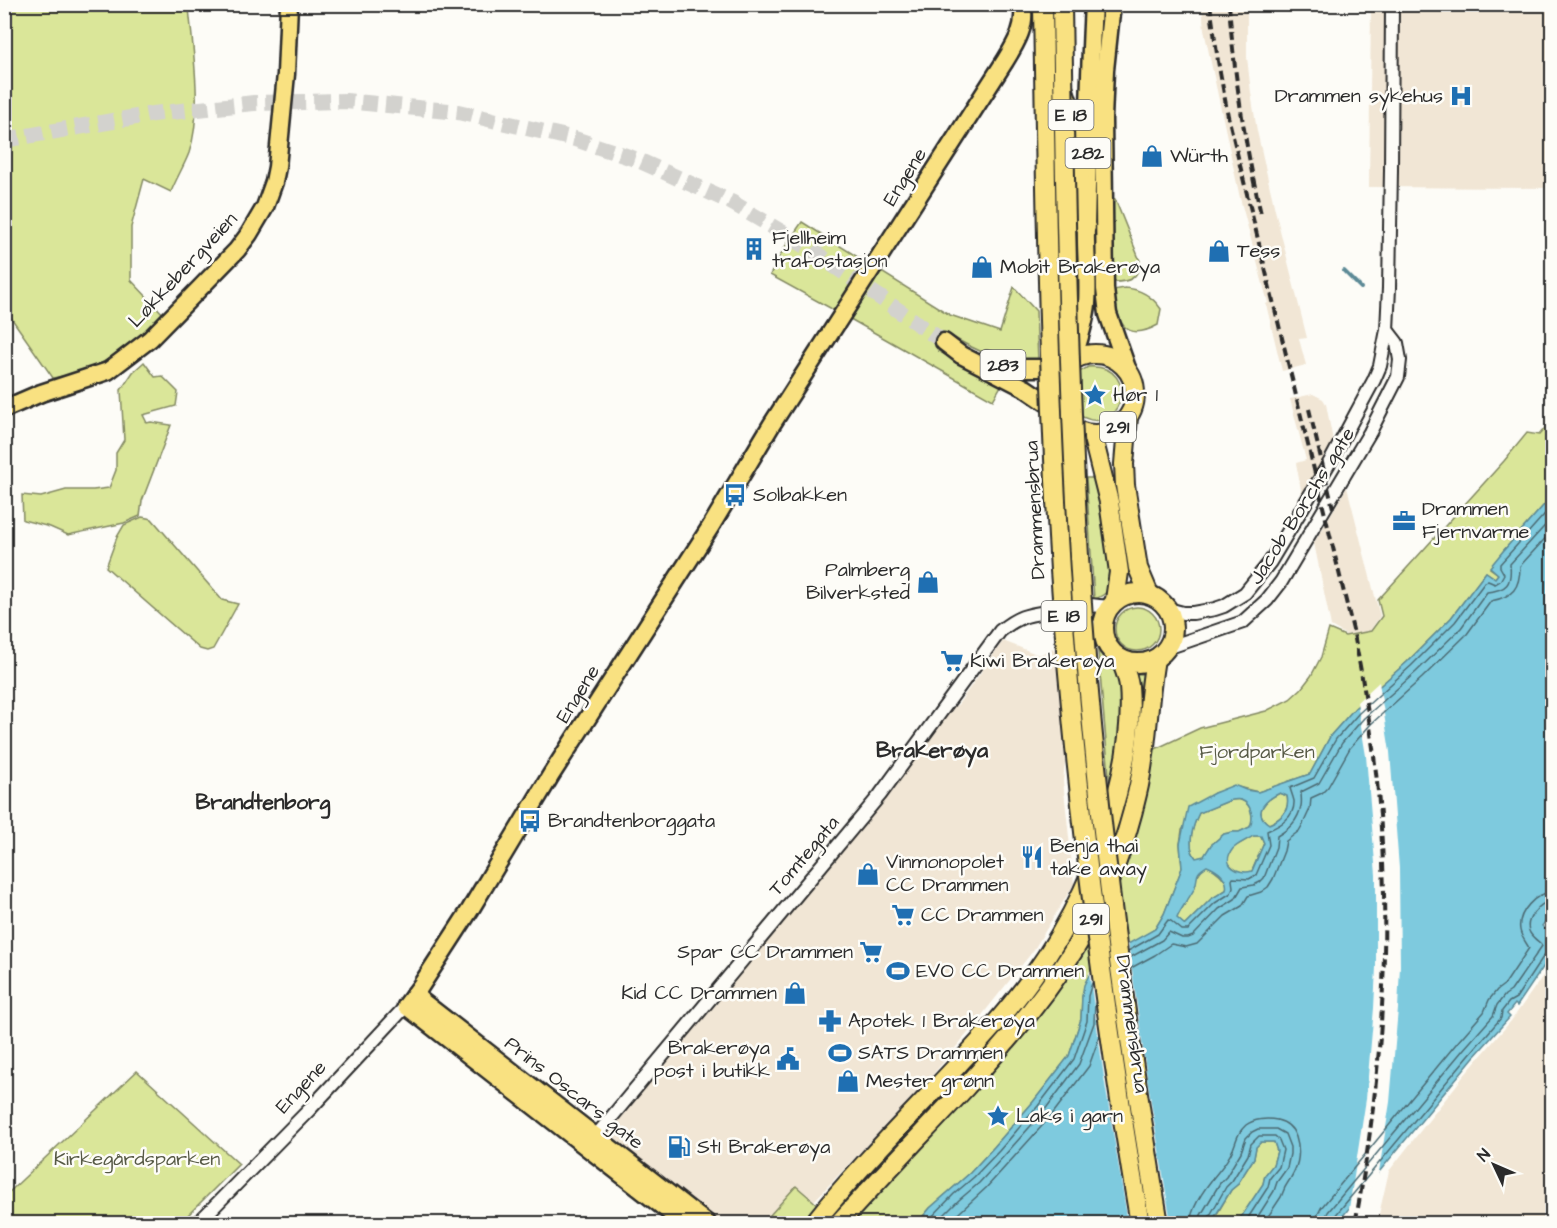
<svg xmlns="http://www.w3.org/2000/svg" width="1557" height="1228" font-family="'Architects Daughter',sans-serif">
<rect width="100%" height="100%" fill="#fdfcf7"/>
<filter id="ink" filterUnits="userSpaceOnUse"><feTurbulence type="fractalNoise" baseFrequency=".0167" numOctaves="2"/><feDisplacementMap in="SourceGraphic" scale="12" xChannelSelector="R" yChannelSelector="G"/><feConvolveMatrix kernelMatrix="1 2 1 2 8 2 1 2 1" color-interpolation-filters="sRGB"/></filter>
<g filter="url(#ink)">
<!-- built -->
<g fill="#f1e6d5">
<path d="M1202 5H1247V57L1251 93 1257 131 1275 210 1307 338 1299 339 1306 365 1282 371 1266 304 1268 303 1240 198 1204 30Z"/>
<path d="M1371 5H1552V188L1369 187Z"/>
<path d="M1313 394 1323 399 1326 404 1333 441 1302 495 1296 463 1306 460 1290 399Z"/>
<path d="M1347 487 1380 616 1370 631 1346 635 1331 626 1314 543Z"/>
<path d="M1003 641 1039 655 1053 648 1075 674 1063 781 1074 884 1033 951 967 1034 929 1079 814 1201 796 1186 762 1223H708L596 1136 946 705 957 706Z"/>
<path d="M1552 963V1223H1377L1389 1171 1462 1078 1511 1021Z"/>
</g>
<!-- green -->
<g fill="#dae699" stroke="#828862" stroke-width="1.5">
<path d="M4 5H201L200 9 189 8C193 51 203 112 189 153 184 166 176 179 171 192L144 179 131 227V280L164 315 119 353 88 371 53 378 5 309Z"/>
<path d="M1115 199 1140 261C1139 279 1129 282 1113 282L1110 200Z"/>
<path d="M802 222 950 315 1000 332 1014 287 1036 311 1038 361C1006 365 975 351 948 334L938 351 1002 384 993 400 852 320 770 275 785 247Z"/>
<path d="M1125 288C1141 289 1152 296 1161 309L1158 325C1123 344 1117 320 1113 290Z"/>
<path d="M144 362 155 377 162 376 178 392 176 406 143 415 147 423 151 422 171 425 142 501 140 516 124 523 68 535 50 527 23 520 22 495 41 497 66 490H93L109 488 116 470V453L124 440 121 390 133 372Z"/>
<path d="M1088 367C1146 363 1119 448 1074 411V377L1081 371Z"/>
<path d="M1552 420V496L1504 550 1490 568 1498 574 1495 578 1486 572 1451 618 1407 662 1355 708 1331 735 1310 774 1258 792 1238 787 1214 793 1182 830 1180 844 1182 868 1164 914 1155 929 1144 936 1082 996 1081 1019 1069 1056 1033 1102 994 1147 970 1173 930 1208 917 1223 848 1224 1003 1056 1138 823 1152 762 1153 750 1200 728 1266 711 1290 699 1301 689 1311 676 1321 657 1329 629 1345 636 1371 631 1382 616 1378 600 1504 461 1527 433 1539 435Z"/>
<path d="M1086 478H1096L1100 493 1112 578C1110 590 1105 596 1094 599Z"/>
<path d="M142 517 152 519 222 600 238 604 213 649 207 651 200 649 106 567 117 537 124 525Z"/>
<circle cx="1137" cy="629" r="22"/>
<path d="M1098 651 1116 673 1121 683 1122 719 1113 782 1110 787Z"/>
<path d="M1134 674H1145L1138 749 1126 811 1101 878 1080 925 1053 968 1011 1026 951 1093 828 1223 822 1224 956 1078 1098 874Z"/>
<path d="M1280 793 1287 796C1290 810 1281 819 1269 824 1251 812 1267 799 1280 793Z"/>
<path d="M1231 800C1234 800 1238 799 1241 800 1252 804 1254 818 1250 827L1239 832H1233L1224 834 1211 845 1204 857 1196 858C1186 847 1193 825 1199 813Z"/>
<path d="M1253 836H1261L1264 843 1252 871 1248 873 1237 871 1228 863 1227 859 1232 848Z"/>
<path d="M1207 865C1216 870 1224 876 1228 886L1226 890 1211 899 1185 925 1176 918 1195 887 1196 878 1201 870Z"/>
<path d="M137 1071 239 1164 180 1223H5V1196Z"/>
<path d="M1261 1142H1274L1277 1151 1273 1165 1265 1175 1263 1184 1237 1223 1211 1224 1231 1190 1237 1185 1254 1158 1256 1147Z"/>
<path d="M796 1186 818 1205 803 1223 762 1224Z"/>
</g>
<!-- water -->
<path fill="#7ecade" stroke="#5d8a96" stroke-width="1.5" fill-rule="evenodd" d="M1552 496V912L1542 926 1552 935V954L1517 1006 1515 1004 1507 1014 1510 1017 1473 1058 1337 1223H1237L1263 1184 1265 1175 1273 1165 1277 1151 1274 1142H1261L1256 1147 1254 1158 1237 1185 1231 1190 1211 1223 917 1224 930 1208 970 1173 994 1147 1033 1102 1069 1056 1081 1019 1082 996 1084 985 1089 975 1117 950 1155 929 1164 914 1182 868 1180 844 1188 807 1214 793 1234 785 1246 790 1258 792 1310 774 1331 735 1355 708 1407 662 1451 618 1486 572 1495 578 1498 574 1490 567 1504 550ZM1280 793 1287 796C1290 810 1281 819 1269 824 1251 812 1267 799 1280 793ZM1231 800C1234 800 1238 799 1241 800 1252 804 1254 818 1250 827L1239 832H1233L1224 834 1211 845 1204 856 1196 858C1186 847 1193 825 1199 813ZM1253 836H1261L1264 843 1252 871C1238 875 1221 865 1232 850 1235 845 1247 840 1253 836ZM1207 866C1217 870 1229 878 1226 890L1211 899 1185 925 1177 918C1181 908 1189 899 1194 889 1200 877 1192 875 1207 866Z"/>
<!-- pier -->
<g fill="#fdfcf7">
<path d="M1379 682 1390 752 1399 868 1400 966 1398 1009 1390 1102 1378 1178 1348 1215 1366 1099 1374 1008 1376 967V875L1366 756 1357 702Z"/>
<path d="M1128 940 1147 1077 1171 1223H1128L1105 1084 1089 972 1115 947Z"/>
</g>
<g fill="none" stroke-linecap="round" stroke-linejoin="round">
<!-- shore -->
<g stroke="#4c6b73" stroke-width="1.5">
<path d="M1128 951 1158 934 1168 920 1171 921 1182 930H1188L1215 903 1231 893 1233 887 1232 880 1233 878 1249 879 1256 875 1269 845 1267 831C1279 826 1295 818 1294 801 1293 796 1291 792 1290 788L1314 778 1336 739 1359 713 1411 666 1455 622 1485 582 1488 581 1495 584 1500 581 1504 574 1500 567V564L1552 506"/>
<path d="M1129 958 1162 940 1169 932 1182 938H1188L1193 936 1219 909 1235 899 1242 887 1254 885 1260 882 1264 878 1276 847 1277 836C1289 829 1298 821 1301 806 1302 802 1301 796 1301 792L1319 783 1342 743 1364 718 1416 672 1461 628 1487 592C1507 590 1512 584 1510 564L1552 518"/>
<path d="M1131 968 1155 955 1171 944 1186 947 1197 944 1225 916 1242 906 1248 896 1261 892 1268 887 1273 879 1284 851 1286 841 1299 831 1303 824 1310 809 1311 798 1322 793 1328 787 1350 748 1371 724 1422 678 1467 634 1491 601C1513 597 1520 588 1520 566L1552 531"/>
<path d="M925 1224 954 1194 974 1177 999 1151 1038 1106 1074 1059 1087 1021 1088 996 1092 983"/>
<path d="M935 1224 959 1200 979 1183 1004 1156 1044 1111 1079 1064 1094 1023 1095 1003"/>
<path d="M947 1224 986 1188 1051 1116 1089 1066 1100 1035"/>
<path d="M1190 1224C1191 1207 1208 1184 1218 1172 1223 1166 1230 1156 1233 1149 1237 1139 1238 1132 1246 1125 1254 1119 1267 1118 1277 1120 1286 1122 1293 1128 1296 1137 1302 1156 1297 1169 1287 1184 1284 1188 1283 1193 1281 1197 1275 1206 1269 1215 1263 1224"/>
<path d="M1199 1224 1201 1215 1220 1183 1226 1177 1241 1152 1246 1138 1252 1132 1258 1129H1276L1285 1134 1290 1147V1154L1287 1168 1277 1182 1274 1191 1253 1224"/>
<path d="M1207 1224 1208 1219 1226 1187 1232 1181 1248 1155 1251 1144 1259 1136H1275L1279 1140 1283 1150 1279 1167 1270 1178 1268 1187 1244 1224"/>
<path d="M1316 1224 1317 1216 1321 1208 1456 1044 1484 1012 1489 1000 1497 990 1505 984 1529 948C1526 942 1521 937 1520 930 1517 912 1536 893 1552 892"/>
<path d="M1325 1224V1218L1328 1212 1463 1050 1493 1016 1497 1005 1505 995 1511 991 1542 946 1541 944C1538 941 1533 938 1530 933 1523 920 1540 902 1552 901"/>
<path d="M1333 1224 1334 1217 1469 1055 1501 1018 1502 1011 1509 1002 1516 998 1545 954 1549 952H1552"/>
</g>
<!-- stream -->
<path stroke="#5d8a96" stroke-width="4" d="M1344 271 1361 288"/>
<!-- major-tunnel -->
<path stroke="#d3d2ce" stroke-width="16" stroke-dasharray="16 8" stroke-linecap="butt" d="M4 140 153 114 254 103 346 101 458 112 575 139 638 160 731 202 810 249 944 342"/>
<!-- minor casing -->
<g stroke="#2b2b2b" stroke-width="16">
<g id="minor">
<path d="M1168 609 1183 613H1193L1215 609 1224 606 1245 593 1270 562 1331 460 1374 380 1380 366 1387 330 1389 288 1391 170 1392 4"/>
<path d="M1078 618 1102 632"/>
<path d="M1167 648 1243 622 1267 600 1281 582 1370 432 1398 377 1400 360 1397 343 1387 330"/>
<path d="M590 1143 880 795 1000 631C1022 613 1031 615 1057 610 1062 609 1066 606 1071 605 1082 603 1097 606 1109 607"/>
<path d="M197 1224 309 1110 406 1006"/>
</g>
</g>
<!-- major casing -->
<g stroke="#2b2b2b" stroke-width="21">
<g id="major">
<path d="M1112 4 1105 70 1103 119 1105 289 1108 314 1128 371"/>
<path d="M944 342 961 355 1025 388 1059 411"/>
<path d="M987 360 1016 368H1066"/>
<path d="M1072 362C1078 343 1085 324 1087 304 1089 278 1085 252 1086 226 1088 152 1089 78 1093 4"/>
<path d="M4 409 41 393 108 371 150 339 200 288 237 250 249 234 265 207 274 182 277 167 286 74 289 4"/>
<path d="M414 995 708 1224"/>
<path d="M685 1224 406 1006 420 987 470 910 551 775 711 526 772 424 1005 61C1016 43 1027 26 1022 4"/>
</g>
</g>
<!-- highway casing -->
<g stroke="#2b2b2b" stroke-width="22">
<g id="highway">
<path d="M1045 33 1070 108 1077 142 1082 221 1086 227"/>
<circle cx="1095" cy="394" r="40"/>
<path d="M1128 417 1124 464 1125 485 1138 568 1149 594"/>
<path d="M1092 434 1109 502 1119 572 1115 600"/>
<circle cx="1138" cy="628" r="35"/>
<path d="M813 1224C857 1169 906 1120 954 1069 981 1040 1008 1011 1031 979 1073 921 1099 863 1117 794 1126 760 1132 721 1129 686 1128 677 1124 668 1121 660"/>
<path d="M838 1224C880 1178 923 1133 965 1088 1008 1040 1052 990 1084 933 1108 890 1126 842 1137 794 1148 750 1147 704 1155 659"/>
</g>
</g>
<!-- minor -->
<use href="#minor" stroke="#fdfcf7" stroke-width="12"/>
<!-- major -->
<use href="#major" stroke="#f9e181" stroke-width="16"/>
<!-- highway -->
<use href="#highway" stroke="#f9e181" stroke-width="18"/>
<!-- rail -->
<g stroke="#2b2b2b" stroke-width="4" stroke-dasharray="9 4.5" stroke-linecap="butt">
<path d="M1210 4 1218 61 1228 116 1354 634C1364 686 1373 739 1378 792 1392 936 1382 1081 1355 1224"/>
<path d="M1229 4C1234 75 1245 145 1261 214"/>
<path d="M1309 409 1333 508"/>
</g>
<!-- highway-bridge casing -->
<g stroke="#2b2b2b" stroke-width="22" stroke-linecap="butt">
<g id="highway-bridge">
<path d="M1043 4C1046 193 1048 382 1060 570 1075 789 1103 1007 1140 1224"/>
<path d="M1062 4C1065 210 1069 415 1083 619 1098 822 1125 1023 1159 1224"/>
</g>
</g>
<!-- highway-bridge -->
<use href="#highway-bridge" stroke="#f9e181" stroke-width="18"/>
</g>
</g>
<!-- icons -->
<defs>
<g id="hospital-bare" transform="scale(1.8)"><path d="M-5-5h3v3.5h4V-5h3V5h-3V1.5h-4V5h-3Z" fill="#1f6fb2" stroke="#fdfcf7" stroke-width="2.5" paint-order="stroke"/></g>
<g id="shop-bare" transform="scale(1.8)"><path d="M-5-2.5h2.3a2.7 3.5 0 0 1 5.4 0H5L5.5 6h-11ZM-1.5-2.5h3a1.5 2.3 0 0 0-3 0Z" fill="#1f6fb2" stroke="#fdfcf7" stroke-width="2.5" paint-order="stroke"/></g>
<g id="building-bare" transform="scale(1.8)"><path d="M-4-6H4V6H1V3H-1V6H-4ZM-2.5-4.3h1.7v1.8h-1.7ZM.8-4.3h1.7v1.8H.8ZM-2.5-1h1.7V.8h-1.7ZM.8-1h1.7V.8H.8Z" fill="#1f6fb2" stroke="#fdfcf7" stroke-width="2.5" paint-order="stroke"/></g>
<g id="sight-bare" transform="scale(1.8)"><path d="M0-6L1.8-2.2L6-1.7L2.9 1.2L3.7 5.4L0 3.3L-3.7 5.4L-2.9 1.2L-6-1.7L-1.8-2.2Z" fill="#1f6fb2" stroke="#fdfcf7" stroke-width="2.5" paint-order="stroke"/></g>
<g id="bus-bare" transform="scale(1.8)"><path d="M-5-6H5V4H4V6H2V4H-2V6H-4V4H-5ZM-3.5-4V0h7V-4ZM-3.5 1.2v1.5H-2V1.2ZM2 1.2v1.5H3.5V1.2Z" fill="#1f6fb2" stroke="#fdfcf7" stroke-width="2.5" paint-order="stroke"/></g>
<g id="office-bare" transform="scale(1.8)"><path d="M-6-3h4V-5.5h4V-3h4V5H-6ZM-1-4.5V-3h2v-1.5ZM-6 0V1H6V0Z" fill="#1f6fb2" stroke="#fdfcf7" stroke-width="2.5" paint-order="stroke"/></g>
<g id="supermarket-bare" transform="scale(1.8)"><path d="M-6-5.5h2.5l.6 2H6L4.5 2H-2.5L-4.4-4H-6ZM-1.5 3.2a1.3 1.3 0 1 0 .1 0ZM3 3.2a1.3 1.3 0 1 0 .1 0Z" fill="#1f6fb2" stroke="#fdfcf7" stroke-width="2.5" paint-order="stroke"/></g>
<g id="restaurant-bare" transform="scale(1.8)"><path d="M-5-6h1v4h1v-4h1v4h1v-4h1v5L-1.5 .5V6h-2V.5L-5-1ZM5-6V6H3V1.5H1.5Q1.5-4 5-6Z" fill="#1f6fb2" stroke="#fdfcf7" stroke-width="2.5" paint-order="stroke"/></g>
<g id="stadium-bare" transform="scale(1.8)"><path d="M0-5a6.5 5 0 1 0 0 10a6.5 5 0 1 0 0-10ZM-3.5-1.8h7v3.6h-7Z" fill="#1f6fb2" stroke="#fdfcf7" stroke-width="2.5" paint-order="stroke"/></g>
<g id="pharmacy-bare" transform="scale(1.8)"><path d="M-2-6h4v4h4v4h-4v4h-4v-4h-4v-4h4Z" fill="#1f6fb2" stroke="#fdfcf7" stroke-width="2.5" paint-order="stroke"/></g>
<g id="civic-bare" transform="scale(1.8)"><path d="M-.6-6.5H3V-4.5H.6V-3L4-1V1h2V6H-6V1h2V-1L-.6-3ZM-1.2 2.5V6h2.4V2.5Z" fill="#1f6fb2" stroke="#fdfcf7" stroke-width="2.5" paint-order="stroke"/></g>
<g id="fuel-bare" transform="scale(1.8)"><path d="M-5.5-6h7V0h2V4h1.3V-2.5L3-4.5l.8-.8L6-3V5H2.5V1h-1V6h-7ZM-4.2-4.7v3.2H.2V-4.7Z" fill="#1f6fb2" stroke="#fdfcf7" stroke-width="2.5" paint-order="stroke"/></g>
</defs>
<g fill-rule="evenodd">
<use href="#hospital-bare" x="1461" y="96"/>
<use href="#shop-bare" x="1152" y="156"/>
<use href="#building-bare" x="754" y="249"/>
<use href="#shop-bare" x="1219" y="251"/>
<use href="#shop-bare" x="982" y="267"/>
<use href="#sight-bare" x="1095" y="395"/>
<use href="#bus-bare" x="735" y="495"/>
<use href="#office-bare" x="1404" y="521"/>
<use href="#shop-bare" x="928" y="582"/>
<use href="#supermarket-bare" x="952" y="661"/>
<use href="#bus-bare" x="530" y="821"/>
<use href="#restaurant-bare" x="1032" y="857"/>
<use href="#shop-bare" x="868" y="874"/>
<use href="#supermarket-bare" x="903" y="915"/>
<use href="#supermarket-bare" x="871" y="952"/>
<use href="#stadium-bare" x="898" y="971"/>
<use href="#shop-bare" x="795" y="993"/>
<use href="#pharmacy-bare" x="830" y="1021"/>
<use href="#stadium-bare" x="840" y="1053"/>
<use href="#civic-bare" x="788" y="1059"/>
<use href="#shop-bare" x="848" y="1081"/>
<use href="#sight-bare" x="998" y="1116"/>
<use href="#fuel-bare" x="679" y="1147"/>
</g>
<g text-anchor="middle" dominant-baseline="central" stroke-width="5" stroke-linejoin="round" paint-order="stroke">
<!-- shield labels -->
<g fill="#fdfcf7" stroke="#6a6a68" stroke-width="1.5">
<rect x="1048.5" y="100" width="45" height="30" rx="4.5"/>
<rect x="1065.5" y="138" width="45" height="30" rx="4.5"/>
<rect x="980.5" y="350" width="45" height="30" rx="4.5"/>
<rect x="1100" y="412" width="36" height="30" rx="4.5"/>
<rect x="1041.5" y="601" width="45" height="30" rx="4.5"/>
<rect x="1073" y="904" width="36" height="30" rx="4.5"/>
</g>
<g font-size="18" font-weight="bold" fill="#2b2b2b">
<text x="1071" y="115">E 18</text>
<text x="1088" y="153">282</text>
<text x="1003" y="365">283</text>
<text x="1118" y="427">291</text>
<text x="1064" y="616">E 18</text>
<text x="1091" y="919">291</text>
</g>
<!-- poi labels -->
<g font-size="20" fill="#2b2b2b" stroke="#fdfcf7" text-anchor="start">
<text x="1443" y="96" text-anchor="end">Drammen sykehus</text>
<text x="1170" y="156">Würth</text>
<text x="772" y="238">Fjellheim<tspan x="772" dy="23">trafostasjon</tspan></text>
<text x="1237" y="251">Tess</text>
<text x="1000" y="267">Mobit Brakerøya</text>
<text x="1113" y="395">Hør 1</text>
<text x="753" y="495">Solbakken</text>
<text x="1422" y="509">Drammen<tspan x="1422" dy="23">Fjernvarme</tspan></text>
<text x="910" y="570" text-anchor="end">Palmberg<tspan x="910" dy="23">Bilverksted</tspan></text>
<text x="970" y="661">Kiwi Brakerøya</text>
<text x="548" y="821">Brandtenborggata</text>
<text x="1050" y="846">Benja thai<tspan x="1050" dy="23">take away</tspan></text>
<text x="886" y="862">Vinmonopolet<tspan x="886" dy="23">CC Drammen</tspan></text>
<text x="921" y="915">CC Drammen</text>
<text x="853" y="952" text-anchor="end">Spar CC Drammen</text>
<text x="916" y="971">EVO CC Drammen</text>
<text x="777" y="993" text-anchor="end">Kid CC Drammen</text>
<text x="848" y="1021">Apotek 1 Brakerøya</text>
<text x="770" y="1048" text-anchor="end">Brakerøya<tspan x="770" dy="23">post i butikk</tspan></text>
<text x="858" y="1053">SATS Drammen</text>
<text x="866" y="1081">Mester grønn</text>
<text x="1016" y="1116">Laks i garn</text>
<text x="697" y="1147">St1 Brakerøya</text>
</g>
<!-- street labels -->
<g font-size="20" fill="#2b2b2b" stroke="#fdfcf7">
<text transform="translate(905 177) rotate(-58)">Engene</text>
<text transform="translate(183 270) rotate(-47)">Løkkebergveien</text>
<text transform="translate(1302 506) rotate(-58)">Jacob Borchs gate</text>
<text transform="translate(1035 510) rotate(-93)">Drammensbrua</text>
<text transform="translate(578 694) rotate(-58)">Engene</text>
<text transform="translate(804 856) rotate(-50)">Tomtegata</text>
<text transform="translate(1132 1024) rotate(82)">Drammensbrua</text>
<text transform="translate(301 1087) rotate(-47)">Engene</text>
<text transform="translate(574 1093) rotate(38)">Prins Oscars gate</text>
</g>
<!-- park labels -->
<g font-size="20" fill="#575a46" stroke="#fdfcf7">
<text x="1257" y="752">Fjordparken</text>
<text x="137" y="1159">Kirkegårdsparken</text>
</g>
<!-- neighbourhood labels -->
<g font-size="21" font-weight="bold" fill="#2b2b2b" stroke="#fdfcf7">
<text x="263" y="802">Brandtenborg</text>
</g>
<!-- quarter labels -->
<g font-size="22" font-weight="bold" fill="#2b2b2b" stroke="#fdfcf7">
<text x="932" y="750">Brakerøya</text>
</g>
</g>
<!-- margin -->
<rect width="1557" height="1228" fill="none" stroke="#fdfcf7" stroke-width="24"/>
<rect x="12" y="12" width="1533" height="1204" fill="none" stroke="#2b2b2b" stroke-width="2" filter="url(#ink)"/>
<!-- north arrow -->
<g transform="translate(1494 1165) rotate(314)" stroke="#fdfcf7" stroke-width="4.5" paint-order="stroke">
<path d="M0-4.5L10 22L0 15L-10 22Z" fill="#2b2b2b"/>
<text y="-9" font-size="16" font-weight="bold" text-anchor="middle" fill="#2b2b2b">N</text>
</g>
</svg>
